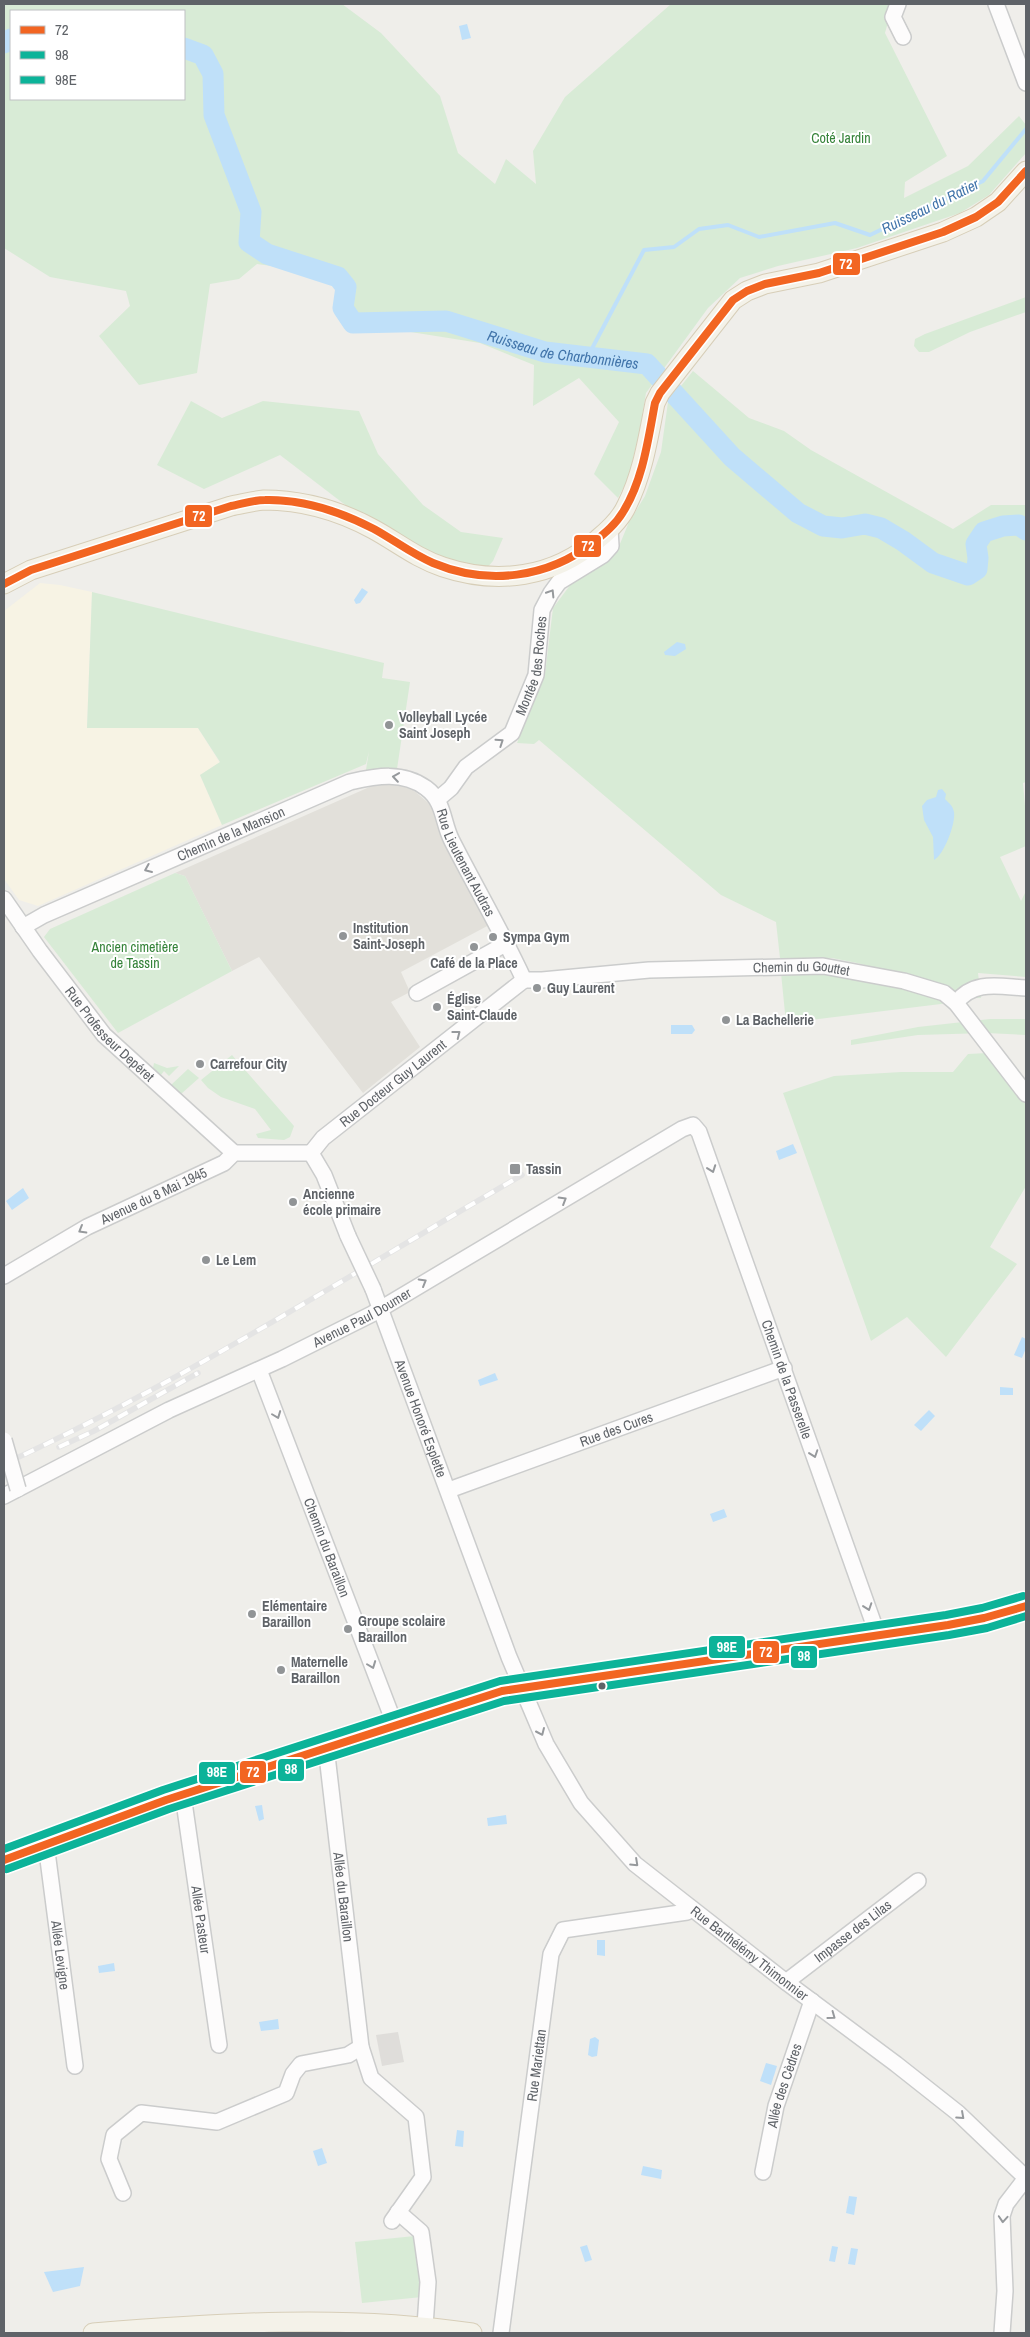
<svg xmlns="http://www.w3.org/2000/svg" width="1030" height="2337" font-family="'Archivo Narrow',sans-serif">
<rect width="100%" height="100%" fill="#efeeea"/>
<!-- commercial -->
<path fill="#f7f3e4" d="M40 583 60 585 92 592 87 728H198L220 763 200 775 222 825 38 906 19 900 4 879V611Z"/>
<!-- industrial -->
<path fill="#dfddda" d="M398 2032 404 2062 382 2066 376 2035Z"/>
<!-- education -->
<path fill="#e2e0da" d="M387 782 400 783 412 789 432 806 443 841 491 924 401 972 410 992 391 1002 420 1047 363 1093 259 957 232 971 185 876 175 873 374 785Z"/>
<!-- green -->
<g fill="#d8ebd6" fill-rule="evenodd">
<path d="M4 4H342L381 33 440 96 458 153 495 184 506 159 536 184 533 151 565 97 671 4H893L885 33 947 156 905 182 904 198 968 166 1019 116 1026 125V153L989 195 960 213 857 248 778 266 740 278 708 308 646 393 639 434 628 479 618 498 594 474 619 422 579 378 533 406 534 365 480 343 354 323 345 292 336 275 257 264 239 279 210 284 197 373 139 385 99 336 130 306 126 291 50 277 4 248ZM11 11H184V99H11Z"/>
<path d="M1026 297V312L970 332 929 352H919L914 346 915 339 925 334Z"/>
<path d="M693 371 749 418 784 431 811 450 953 529 991 505H1026V782L1023 783 1026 817V846L1000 857 1021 901 1026 891V977L978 973 981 998 958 997 949 987 857 963 832 958H780L776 922 721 895 539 740 534 744 517 743 545 674 553 608 574 580 617 551 629 522 645 496 661 452 668 402Z"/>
<path d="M191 401 222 418 263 401 359 411 378 454 423 505 461 532 503 538 493 561 480 576 399 546 280 455 204 489 157 465Z"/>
<path d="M92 592 384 663 382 678 410 682 397 769 366 770 369 751 366 764 222 825 200 775 220 762 198 728H87Z"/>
<path d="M175 873 185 876 232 971 118 1033 44 937 50 929Z"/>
<path d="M819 972 898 985 949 1003 786 1023 781 973Z"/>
<path d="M990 1019H1026V1035L986 1033 918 1035 851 1045V1040L918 1027Z"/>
<path d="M988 1053 1026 1104V1186L990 1247 1017 1264 946 1357 907 1317 871 1341 783 1093 834 1076 901 1072H953L968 1054Z"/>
<path d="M232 1055 294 1126 290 1137 284 1140 258 1138 256 1134 271 1130 255 1109 221 1097 208 1088 201 1080Z"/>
<path d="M154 1063 167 1068 179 1066 169 1076 164 1071 161 1075 153 1068Z"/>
<path d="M188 1069 199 1078 181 1094 171 1085Z"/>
<path d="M415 2236 422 2297 362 2303 355 2242Z"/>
</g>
<!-- water -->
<g fill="#bfe0f9">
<path d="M467 24 471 38 462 40 459 26Z"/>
<path d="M362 588 368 592 360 603 356 604 354 600Z"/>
<path d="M677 642 685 644 686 649 675 656 665 655 664 652Z"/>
<path d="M942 789 946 794 945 799C949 803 953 806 954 812 956 823 944 855 934 860L933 837 924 820 922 806 927 800 936 797 938 790Z"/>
<path d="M671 1025H692L695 1030 692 1034H671Z"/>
<path d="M793 1144 797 1153 779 1160 776 1151Z"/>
<path d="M23 1188 29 1198 12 1210 6 1201Z"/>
<path d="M1022 1337 1026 1339V1348L1022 1358 1014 1355Z"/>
<path d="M495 1373 498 1380 480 1386 478 1380Z"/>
<path d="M1000 1387 1013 1388V1395H1000Z"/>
<path d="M929 1410 935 1416 921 1431 914 1425Z"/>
<path d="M724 1509 727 1517 713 1522 710 1514Z"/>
<path d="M262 1805 264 1819 259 1821 255 1806Z"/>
<path d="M506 1815 507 1824 488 1826 487 1818Z"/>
<path d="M597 1940H605V1956L597 1955Z"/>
<path d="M114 1963 115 1971 99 1973 98 1966Z"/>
<path d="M278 2019 279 2029 261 2031 259 2022Z"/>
<path d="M595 2037 599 2040 597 2056 592 2057 588 2055 590 2039Z"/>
<path d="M766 2063 777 2066 771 2085 760 2081Z"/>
<path d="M457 2130 464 2131 463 2147 455 2146Z"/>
<path d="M322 2148 327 2163 318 2166 313 2151Z"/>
<path d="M643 2166 662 2170 661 2179 641 2175Z"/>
<path d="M849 2196 857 2197 854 2215 846 2213Z"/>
<path d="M587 2245 592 2260 585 2262 580 2247Z"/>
<path d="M832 2246 838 2247 835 2262 829 2261Z"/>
<path d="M851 2248 858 2249 855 2265 848 2264Z"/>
<path d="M84 2267 80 2286 53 2292 44 2272Z"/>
</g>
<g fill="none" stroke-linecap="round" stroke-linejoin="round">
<!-- stream -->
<path stroke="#bfe0f9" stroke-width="4" d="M587 358 644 250 674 247 699 229 728 225 759 237 835 223 870 235 983 181 1026 129"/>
<!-- river -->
<g stroke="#bfe0f9" stroke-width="21">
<path d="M4 43 11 39"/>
<path id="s1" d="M184 48 203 55 213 74 214 115 251 212 249 242 267 254 338 277 346 287 343 308 353 323 446 321 545 352 647 364 732 457 798 513 823 526 842 528 865 524 881 528 903 541 933 563 968 575 977 569 978 558 976 544 984 532 1003 526 1019 525 1026 530"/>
</g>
<!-- minor casing -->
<g stroke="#cbcccc" stroke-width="18">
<g id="minor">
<path d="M898 4 893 17 903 37"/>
<path d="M996 4 1026 83"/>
<path id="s2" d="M438 799 451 788 466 767 512 733 536 675 542 610 551 593 559 582 603 555 611 546 610 529"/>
<path id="s3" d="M4 899 40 951 104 1035 234 1153"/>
<path id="s4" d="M23 927 44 915 350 782C377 776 403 771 426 788 445 802 442 822 452 841 476 888 502 932 524 980"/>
<path id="s5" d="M524 980H542L649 970 823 966 904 981 944 993 956 1003 1026 1094"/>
<path d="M417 993 507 943"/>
<path d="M956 1003C974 979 1001 987 1026 988"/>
<path id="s6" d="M311 1153 323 1138 524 980"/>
<path d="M311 1153 324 1175 348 1236"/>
<path id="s7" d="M4 1276 87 1227 224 1163 234 1153H311"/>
<path id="s8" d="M373 1289 509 1657 546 1744 581 1803 635 1864 786 1982 896 2064 958 2113 1026 2178"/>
<path id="s9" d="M259 1370 395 1725"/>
<path id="s10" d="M449 1490 784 1368"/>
<path id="s11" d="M4 1496 169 1410 282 1359 372 1314 682 1129 693 1125 699 1132 878 1636"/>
<path id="s12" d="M326 1747 361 2047"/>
<path id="s13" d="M183 1795 219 2045"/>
<path id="s14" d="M46 1844 75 2066"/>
<path id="s15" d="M786 1982 918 1881"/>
<path id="s16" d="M763 2172 776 2106 812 2001"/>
<path d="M123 2193 109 2159 114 2135 141 2113 217 2122 286 2093 293 2074 301 2064 348 2055 361 2047 371 2078 416 2117 423 2177 392 2221"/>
<path d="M398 2212 421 2232 428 2282 425 2326"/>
<path id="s17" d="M501 2333 551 1954 563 1930 687 1912 691 1908"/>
<path d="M1002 2333 1005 2291 1002 2216 1006 2204 1026 2178"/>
</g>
</g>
<!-- major casing -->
<g stroke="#d7ceb8" stroke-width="21">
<g id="major">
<path d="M4 584 31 570 231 506C242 504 253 501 264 500 302 500 340 511 373 529 397 542 416 558 443 567 497 585 554 578 598 539 609 530 621 519 627 505 643 473 648 438 655 403L660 393 733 300 747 291 765 284 819 273 943 232 976 217 998 202 1026 171"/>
<path d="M4 1860 166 1800 502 1691 948 1625 984 1618 1026 1606"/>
<path d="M93 2333C219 2323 346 2314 472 2333"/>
</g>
</g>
<!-- minor -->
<use href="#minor" stroke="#fdfcfc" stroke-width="15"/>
<!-- major -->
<use href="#major" stroke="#f4f2e9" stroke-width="19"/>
<!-- rail casing -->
<g stroke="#e4e4e4" stroke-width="5.5">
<g id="rail">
<path d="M59 1447 94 1431 198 1373"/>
<path d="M4 1464C184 1381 351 1274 522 1175"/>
</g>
</g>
<!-- rail -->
<use href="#rail" stroke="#fff" stroke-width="4" stroke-dasharray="11" stroke-linecap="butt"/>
<!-- minor-bridge casing -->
<g stroke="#cbcccc" stroke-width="18" stroke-linecap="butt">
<g id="minor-bridge">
<path d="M348 1236 373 1289"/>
<path d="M4 1440 18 1489"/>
</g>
</g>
<!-- minor-bridge -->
<use href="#minor-bridge" stroke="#fdfcfc" stroke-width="15"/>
<!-- bus-1 casing -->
<g stroke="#fff" stroke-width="11">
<g id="bus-1">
<path d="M4 584 31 570 231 506C242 504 253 500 265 500 302 499 341 512 374 529 394 540 412 554 433 563 488 586 548 578 594 542 605 533 616 524 623 512 643 480 648 440 655 403L660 393 733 300 747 291 765 284 819 273 943 232 976 217 998 202 1026 171"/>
<path d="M4 1860 166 1800 502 1691 948 1625 984 1618 1026 1606"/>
</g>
</g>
<!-- bus-2 casing -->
<g stroke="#fff" stroke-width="11">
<path id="bus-2" d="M7 1869 169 1809 504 1701 949 1635 987 1628 1026 1616"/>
</g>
<!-- bus-3 casing -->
<g stroke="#fff" stroke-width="11">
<path id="bus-3" d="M4 1849 163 1790 500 1681 946 1615 982 1608 1023 1596"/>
</g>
<!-- bus-1 -->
<use href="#bus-1" stroke="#f26522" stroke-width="8"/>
<!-- bus-2 -->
<use href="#bus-2" stroke="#0cb399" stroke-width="8"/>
<!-- bus-3 -->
<use href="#bus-3" stroke="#0cb399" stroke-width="8"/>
</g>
<!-- one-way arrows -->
<defs><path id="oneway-chevron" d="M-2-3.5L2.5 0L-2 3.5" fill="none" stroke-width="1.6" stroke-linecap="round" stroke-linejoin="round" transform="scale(1.25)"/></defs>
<g stroke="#96999c">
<use href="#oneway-chevron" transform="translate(551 593) rotate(-58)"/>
<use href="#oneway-chevron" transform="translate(500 742) rotate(-34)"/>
<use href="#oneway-chevron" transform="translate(396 777) rotate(-172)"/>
<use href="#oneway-chevron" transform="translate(148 869) rotate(157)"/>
<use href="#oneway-chevron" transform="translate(457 1034) rotate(-38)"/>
<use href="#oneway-chevron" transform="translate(712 1169) rotate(70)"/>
<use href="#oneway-chevron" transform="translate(563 1200) rotate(-31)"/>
<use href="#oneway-chevron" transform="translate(82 1230) rotate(150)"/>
<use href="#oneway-chevron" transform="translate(423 1282) rotate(-30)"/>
<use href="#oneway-chevron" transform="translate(277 1415) rotate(69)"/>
<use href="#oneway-chevron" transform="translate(814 1454) rotate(71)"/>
<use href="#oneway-chevron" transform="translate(868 1607) rotate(71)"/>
<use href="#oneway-chevron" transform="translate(372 1665) rotate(69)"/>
<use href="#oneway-chevron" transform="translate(541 1732) rotate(66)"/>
<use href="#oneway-chevron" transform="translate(635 1863) rotate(43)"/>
<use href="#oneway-chevron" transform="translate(832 2016) rotate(36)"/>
<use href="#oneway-chevron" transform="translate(961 2116) rotate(42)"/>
<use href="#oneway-chevron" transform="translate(1003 2219) rotate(94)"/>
</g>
<!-- markers -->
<g fill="#919496" stroke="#fff" stroke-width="2">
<circle cx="389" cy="725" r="5"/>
<circle cx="343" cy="936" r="5"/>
<circle cx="493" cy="937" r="5"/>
<circle cx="474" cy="947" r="5"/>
<circle cx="537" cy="988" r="5"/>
<circle cx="437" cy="1007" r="5"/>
<circle cx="726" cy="1020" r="5"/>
<circle cx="200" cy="1064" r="5"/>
<rect x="509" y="1163" width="12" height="12" rx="2.5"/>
<circle cx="293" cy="1202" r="5"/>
<circle cx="206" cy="1260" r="5"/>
<circle cx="252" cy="1614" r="5"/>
<circle cx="348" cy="1629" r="5"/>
<circle cx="281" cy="1670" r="5"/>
</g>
<circle fill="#5f6368" stroke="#fff" stroke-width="2" cx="602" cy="1686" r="4.5"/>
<g text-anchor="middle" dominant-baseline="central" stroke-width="4" stroke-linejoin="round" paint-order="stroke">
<!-- park labels -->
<g font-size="14" fill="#348238" stroke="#fff">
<text x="841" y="138">Coté Jardin</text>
<text x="135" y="947">Ancien cimetière<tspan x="135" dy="16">de Tassin</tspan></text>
</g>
<!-- street labels -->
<g font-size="14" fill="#5f6368" stroke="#fff">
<text stroke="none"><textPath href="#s2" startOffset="171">Montée des Roches</textPath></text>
<text stroke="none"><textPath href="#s4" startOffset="228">Chemin de la Mansion</textPath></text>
<text stroke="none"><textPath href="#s4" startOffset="522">Rue Lieutenant Audras</textPath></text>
<text stroke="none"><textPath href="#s5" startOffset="278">Chemin du Gouttet</textPath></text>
<text stroke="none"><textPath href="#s3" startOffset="172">Rue Professeur Depéret</textPath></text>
<text stroke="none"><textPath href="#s6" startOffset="108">Rue Docteur Guy Laurent</textPath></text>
<text stroke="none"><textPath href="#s7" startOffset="170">Avenue du 8 Mai 1945</textPath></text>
<text stroke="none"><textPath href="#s11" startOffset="400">Avenue Paul Doumer</textPath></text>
<text stroke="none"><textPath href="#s11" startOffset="1055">Chemin de la Passerelle</textPath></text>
<text stroke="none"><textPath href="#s8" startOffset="138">Avenue Honoré Esplette</textPath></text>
<text stroke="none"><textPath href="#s10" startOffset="178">Rue des Cures</textPath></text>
<text stroke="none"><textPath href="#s9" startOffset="190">Chemin du Baraillon</textPath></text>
<text stroke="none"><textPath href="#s12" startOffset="151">Allée du Baraillon</textPath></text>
<text stroke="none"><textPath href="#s13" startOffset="126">Allée Pasteur</textPath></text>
<text stroke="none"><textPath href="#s15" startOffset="84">Impasse des Lilas</textPath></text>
<text stroke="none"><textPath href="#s8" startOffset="782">Rue Barthélémy Thimonnier</textPath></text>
<text stroke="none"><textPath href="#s14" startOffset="112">Allée Levigne</textPath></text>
<text stroke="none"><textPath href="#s17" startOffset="270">Rue Mariettan</textPath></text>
<text stroke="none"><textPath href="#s16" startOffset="89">Allée des Cèdres</textPath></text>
</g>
<!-- poi labels -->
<g font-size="14" font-weight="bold" fill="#5f6368" stroke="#fff" text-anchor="start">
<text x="399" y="717">Volleyball Lycée<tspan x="399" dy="16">Saint Joseph</tspan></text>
<text x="353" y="928">Institution<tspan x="353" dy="16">Saint-Joseph</tspan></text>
<text x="503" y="937">Sympa Gym</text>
<text x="474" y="963" text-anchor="middle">Café de la Place</text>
<text x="547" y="988">Guy Laurent</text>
<text x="447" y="999">Église<tspan x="447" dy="16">Saint-Claude</tspan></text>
<text x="736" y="1020">La Bachellerie</text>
<text x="210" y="1064">Carrefour City</text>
<text x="526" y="1169">Tassin</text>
<text x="303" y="1194">Ancienne<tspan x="303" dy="16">école primaire</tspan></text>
<text x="216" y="1260">Le Lem</text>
<text x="262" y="1606">Elémentaire<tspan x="262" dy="16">Baraillon</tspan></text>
<text x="358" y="1621">Groupe scolaire<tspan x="358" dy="16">Baraillon</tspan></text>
<text x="291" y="1662">Maternelle<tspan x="291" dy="16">Baraillon</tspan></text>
</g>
<!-- water labels -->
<g font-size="15" font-style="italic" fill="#4174aa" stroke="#fff">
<text transform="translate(930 206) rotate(-26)">Ruisseau du Ratier</text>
<text stroke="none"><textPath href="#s1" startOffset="579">Ruisseau de Charbonnières</textPath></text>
</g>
</g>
<g stroke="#fff" stroke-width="2">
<rect x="832" y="252" width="29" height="24" rx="5" fill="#f26522"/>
<rect x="184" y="504" width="29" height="24" rx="5" fill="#f26522"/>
<rect x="573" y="534" width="29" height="24" rx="5" fill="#f26522"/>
<rect x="708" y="1635" width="38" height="24" rx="5" fill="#0cb399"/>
<rect x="752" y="1640" width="28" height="24" rx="5" fill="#f26522"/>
<rect x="790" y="1645" width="28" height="24" rx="5" fill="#0cb399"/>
<rect x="277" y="1758" width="28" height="24" rx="5" fill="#0cb399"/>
<rect x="239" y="1760" width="28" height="24" rx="5" fill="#f26522"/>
<rect x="198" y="1761" width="38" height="24" rx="5" fill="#0cb399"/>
</g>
<g font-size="14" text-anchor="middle" font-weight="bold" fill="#fff">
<text x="846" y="269">72</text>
<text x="199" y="521">72</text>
<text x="588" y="551">72</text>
<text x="727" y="1652">98E</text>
<text x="766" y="1657">72</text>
<text x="804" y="1661">98</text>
<text x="291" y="1774">98</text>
<text x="253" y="1777">72</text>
<text x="217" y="1777">98E</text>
</g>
<!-- border -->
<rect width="1030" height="2337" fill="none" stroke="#5f6368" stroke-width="10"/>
<!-- legend -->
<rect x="10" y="10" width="175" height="90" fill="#ffffff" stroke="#bfc1c3"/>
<rect x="20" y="26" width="25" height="8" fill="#f26522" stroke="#bfc1c3"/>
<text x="55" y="35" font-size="15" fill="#5f6368">72</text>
<rect x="20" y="51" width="25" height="8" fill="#0cb399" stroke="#bfc1c3"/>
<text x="55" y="60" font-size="15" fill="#5f6368">98</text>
<rect x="20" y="76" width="25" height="8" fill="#0cb399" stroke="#bfc1c3"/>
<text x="55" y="85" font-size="15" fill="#5f6368">98E</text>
</svg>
